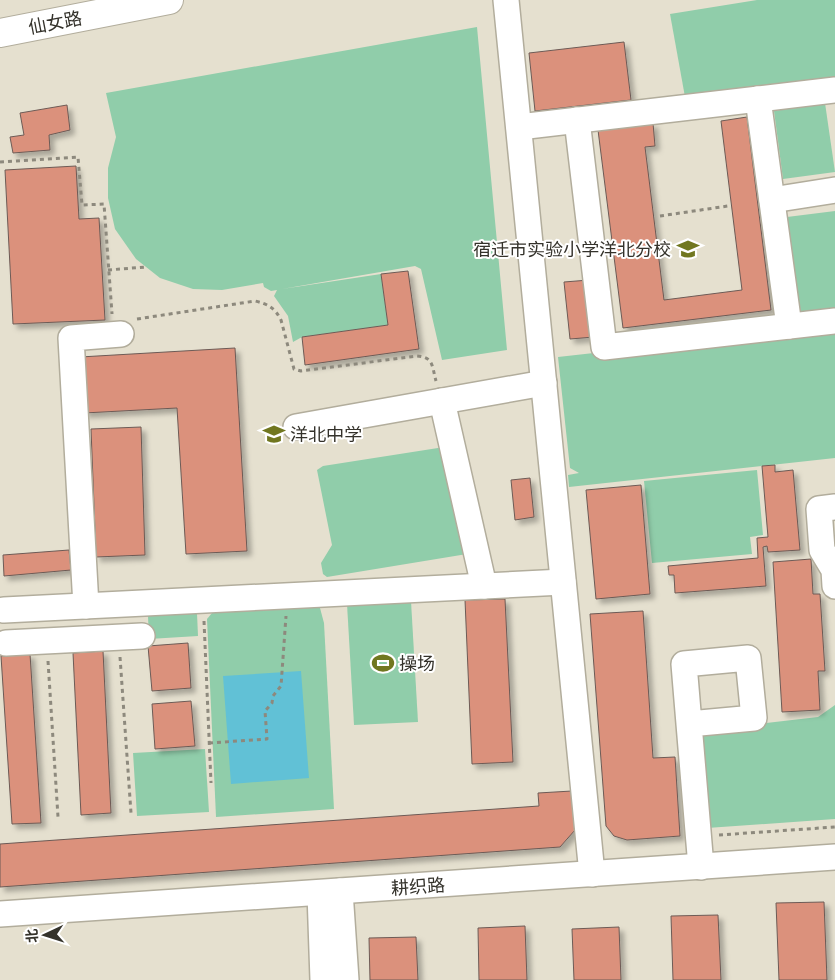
<svg xmlns="http://www.w3.org/2000/svg" width="835" height="980" font-family="'Exo 2','Noto Sans SC',sans-serif">
<defs>
<filter id="shadow"><feDropShadow dx="4.5" dy="4.5" stdDeviation="2.5" flood-color="#0004"/></filter>
</defs>
<rect width="100%" height="100%" fill="#e5e0cf"/>
<!-- green -->
<g fill="#90cdaa">
<path d="M757 0H835V81L685 97 670 14Z"/>
<path d="M477 27 507 350 442 360 421 269 415 266 282 289 381 274 388 325 302 337 293 342 288 316 274 296 277 290 271 291 264 287 263 283 222 290 193 289 160 278 136 259 115 229 108 198V168L116 137 106 93Z"/>
<path d="M825 103 835 172 783 179 774 111Z"/>
<path d="M835 211V312L799 317 787 217Z"/>
<path d="M835 326V458L569 487 568 475 579 473 570 468 558 357Z"/>
<path d="M438 448 443 449 467 554 327 577 323 574 321 563 332 545 317 470 323 466Z"/>
<path d="M757 470 763 535 750 537 752 554 652 563 644 481Z"/>
<path d="M411 601 418 722 354 725 347 604Z"/>
<path d="M313 606 320 608 324 623 334 809 216 817 207 619 212 613Z"/>
<path d="M197 613 198 636 149 639 148 616Z"/>
<path d="M835 705V819L707 828 699 731 818 717Z"/>
<path d="M205 749 209 812 137 816 133 753Z"/>
</g>
<!-- water -->
<path fill="#61c1d6" d="M301 671 309 778 231 784 223 676Z"/>
<!-- building -->
<g fill="#db917b" stroke="#6d5b56" filter="url(#shadow)">
<path d="M624 42 631 100 535 111 529 53Z"/>
<path d="M67 105 70 130 49 135 50 150 13 153 10 137 24 135 20 113Z"/>
<path d="M747 117 771 310 623 328 598 130 653 123 655 146 645 147 664 300 742 290 721 121Z"/>
<path d="M76 166 79 219 99 218 105 320 13 324 5 170Z"/>
<path d="M408 271 419 349 305 365 302 337 388 325 381 274Z"/>
<path d="M589 280 594 337 570 339 564 282Z"/>
<path d="M235 348 247 551 186 554 177 408 84 413 80 357Z"/>
<path d="M141 427 145 555 96 557 91 429Z"/>
<path d="M775 465V472L793 470 800 550 768 552 767 546 763 547 766 586 675 593 674 575H669L668 566 758 558 757 538 768 537 762 466Z"/>
<path d="M530 478 534 517 515 520 511 480Z"/>
<path d="M641 485 650 594 596 599 586 490Z"/>
<path d="M69 550 71 570 4 576 3 555Z"/>
<path d="M811 559 813 594H820L825 671H818L820 710 782 712 773 562Z"/>
<path d="M505 599 513 762 472 764 465 600Z"/>
<path d="M643 611 653 758 675 757 680 836 627 840 614 836 606 826 590 614Z"/>
<path d="M188 643 191 688 152 691 148 646Z"/>
<path d="M103 651 111 813 81 815 73 653Z"/>
<path d="M30 654 41 823 12 824 1 656Z"/>
<path d="M191 701 195 746 155 749 152 704Z"/>
<path d="M572 791 575 830 560 847 0 887V844L539 806 538 793Z"/>
<path d="M824 902 827 980H779L776 903Z"/>
<path d="M718 915 721 980H673L671 916Z"/>
<path d="M525 926 527 980H479L478 928Z"/>
<path d="M619 927 621 980H574L572 929Z"/>
<path d="M416 937 418 980H370L369 938Z"/>
</g>
<g fill="none" stroke-linecap="round" stroke-linejoin="round">
<!-- minor casing -->
<g stroke="#b2ad9c" stroke-width="28">
<g id="minor">
<path d="M506 0 592 874"/>
<path d="M758 99 789 326"/>
<path d="M577 120 604 347 835 321"/>
<path d="M519 127 835 90"/>
<path d="M772 200 835 190"/>
<path d="M442 401 484 586"/>
<path d="M296 427 544 383"/>
<path d="M835 507 819 509 822 550 834 570 835 586"/>
<path d="M86 606 71 338 121 334"/>
<path d="M4 610 563 582"/>
<path d="M6 643 142 636"/>
<path d="M689 724 754 718 748 658 684 664 701 867"/>
<path d="M340 891 346 980"/>
<path d="M320 893 323 980"/>
<path d="M0 914 835 857"/>
</g>
</g>
<!-- major casing -->
<g stroke="#b2ad9c" stroke-width="30">
<path id="major" d="M0 33 169 0"/>
</g>
<!-- path -->
<g stroke="#8d897d" stroke-width="3" stroke-dasharray="4 4" stroke-linecap="butt">
<path d="M0 162 78 157 82 205 104 204 112 314"/>
<path d="M660 216 728 206"/>
<path d="M108 270 146 267"/>
<path d="M137 319 255 301C268 304 275 308 281 320L294 369 301 371 417 356C434 357 432 367 436 381"/>
<path d="M204 621 211 783"/>
<path d="M120 657 131 813"/>
<path d="M48 661 58 817"/>
<path d="M209 743 267 739 265 711 272 703 273 696 281 686 286 616"/>
<path d="M719 835 835 827"/>
</g>
<!-- minor -->
<use href="#minor" stroke="#fff" stroke-width="25"/>
<!-- major -->
<use href="#major" stroke="#fff" stroke-width="28"/>
</g>
<!-- icons -->
<defs>
<g id="school-bare" transform="scale(1.725)"><path d="M0-5L7-2L0 1L-7-2ZM-4 1L0 2.5L4 1V4Q0 6-4 4Z" fill="#717720" stroke="#fff" stroke-width="2.5" paint-order="stroke"/></g>
<g id="stadium-bare" transform="scale(1.725)"><path d="M0-5a6.5 5 0 1 0 0 10a6.5 5 0 1 0 0-10ZM-3.5-1.8h7v3.6h-7Z" fill="#717720" stroke="#fff" stroke-width="2.5" paint-order="stroke"/></g>
</defs>
<g fill-rule="evenodd">
<use href="#school-bare" x="688" y="249"/>
<use href="#school-bare" x="274" y="434"/>
<use href="#stadium-bare" x="383" y="663"/>
</g>
<g text-anchor="middle" dominant-baseline="central" stroke-width="4" stroke-linejoin="round" paint-order="stroke">
<!-- street labels -->
<g font-size="18" fill="#34322b" stroke="#fff">
<text transform="translate(55 22) rotate(-11)">仙女路</text>
<text transform="translate(418 886) rotate(-4)">耕织路</text>
</g>
<!-- poi labels -->
<g font-size="18" fill="#34322b" stroke="#fff" text-anchor="start">
<text x="671" y="249" text-anchor="end">宿迁市实验小学洋北分校</text>
<text x="290" y="434">洋北中学</text>
<text x="399" y="663">操场</text>
</g>
</g>
<!-- north arrow -->
<g transform="translate(45 935) rotate(266)" stroke="#ffffff" stroke-width="4" paint-order="stroke">
<path d="M0-4L9 19L0 12L-9 19Z" fill="#34322b"/>
<text y="-8" font-size="14" font-weight="bold" text-anchor="middle" fill="#34322b">北</text>
</g>
</svg>
